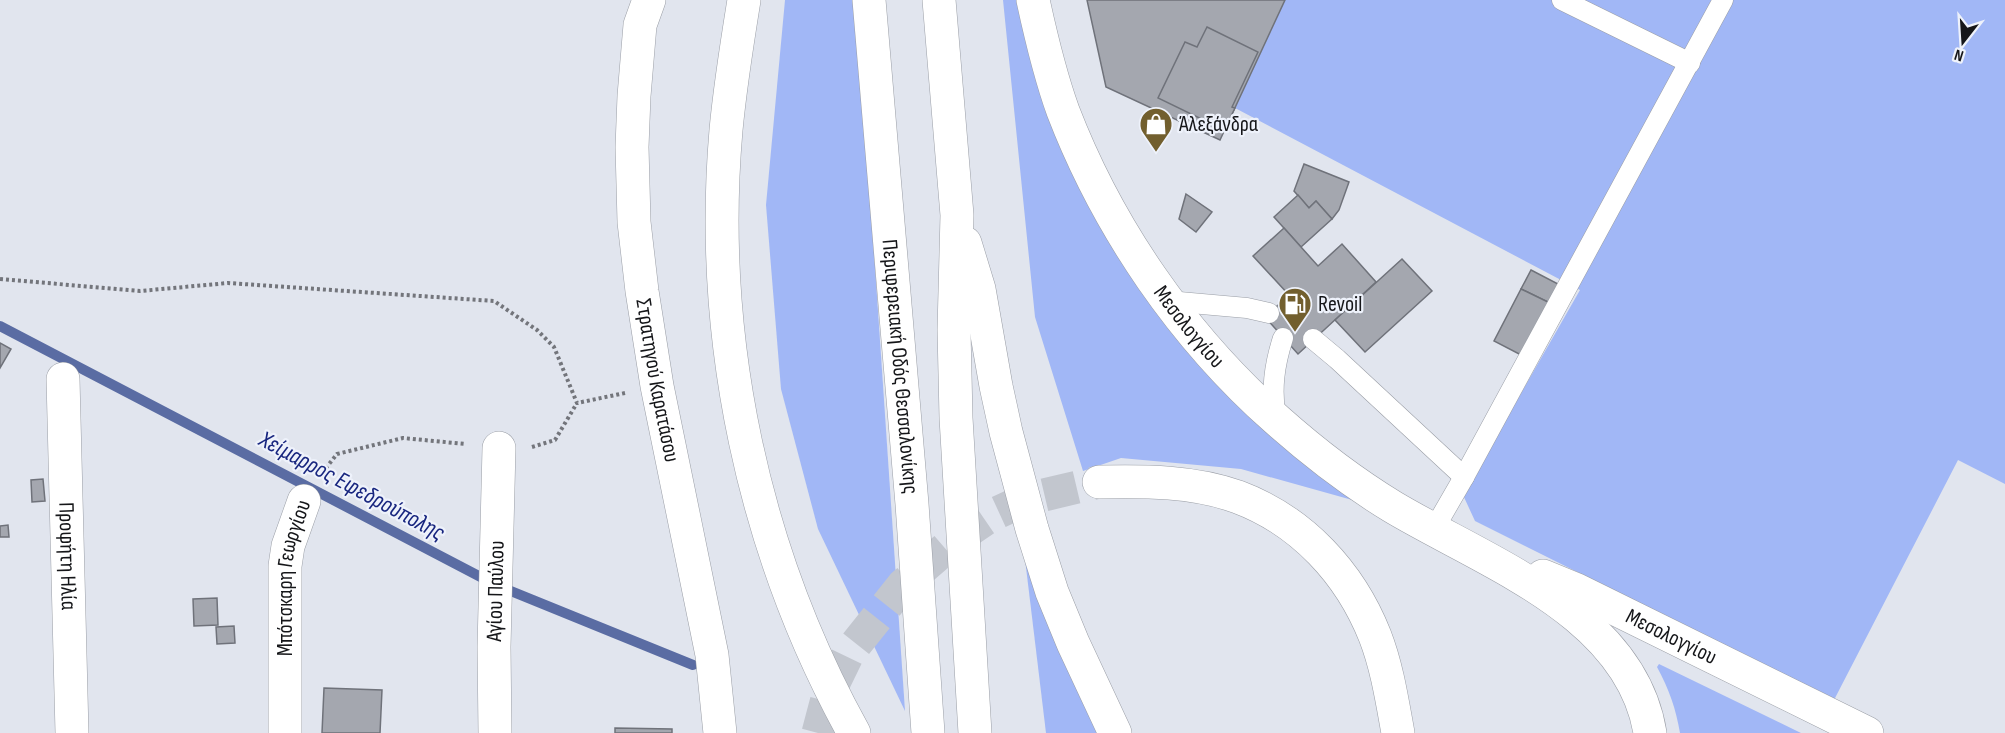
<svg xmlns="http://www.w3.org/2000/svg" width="2005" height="733" font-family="'Sofia Sans Condensed',sans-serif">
<rect width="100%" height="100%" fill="#e1e5ee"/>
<!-- green -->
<g fill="#a1b7f6">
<path d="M785 0H857L905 711 818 529 781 389 766 205Z"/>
<path d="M1003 0H1016L1055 114 1137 280 1363 503 1241 469 1121 458 1083 471 1035 317Z"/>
<path d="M1285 0H2005V484L1958 460 1834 700 1475 521 1463 495 1580 290 1235 108Z"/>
<path d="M1018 501 1113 733H1046Z"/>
<path d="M1659 664 1801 733H1680C1676 709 1669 689 1657 667Z"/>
</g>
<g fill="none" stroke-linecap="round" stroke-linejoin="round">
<!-- stream -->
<path stroke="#5a6ca3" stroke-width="10" d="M0 326 496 585 693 665"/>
</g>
<!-- building -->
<g fill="#a4a7af" stroke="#6f727a" stroke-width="1.5">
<path d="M1087 0H1285L1220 140 1106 87Z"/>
<path d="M1207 27 1258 52 1232 107 1235 108 1224 130 1158 98 1185 42 1197 47Z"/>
<path d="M1304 164 1349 182 1339 210 1332 219 1316 201 1309 208 1294 191Z"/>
<path d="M1186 194 1212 212 1196 232 1179 219Z"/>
<path d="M1298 195 1309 208 1316 201 1332 219 1301 247 1274 217Z"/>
<path d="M1284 228 1318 266 1342 244 1376 282 1298 354 1265 317 1289 295 1253 256Z"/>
<path d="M1402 259 1432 291 1365 352 1335 320Z"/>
<path d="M1531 270 1560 285 1550 303 1521 289Z"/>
<path d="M1521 289 1550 303 1523 356 1494 341Z"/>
<path d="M0 343 11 349 0 368Z"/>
<path d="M43 479 45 501 32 502 31 480Z"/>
<path d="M8 525 9 537H0V526Z"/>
<path d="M217 598 218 625 194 626 193 599Z"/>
<path d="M234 626 235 643 217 644 216 627Z"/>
<path d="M324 688 382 690 380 733H322Z"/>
<path d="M615 728 672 729V733H615Z"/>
</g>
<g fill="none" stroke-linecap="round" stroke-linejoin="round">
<!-- trunk-tunnel -->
<path stroke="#c2c6ce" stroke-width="33" stroke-dasharray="33 16" stroke-linecap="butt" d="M818 733 828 695 848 654 903 585 955 540 990 516 1027 499 1099 482"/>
<!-- service casing -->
<g stroke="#9a9ea6" stroke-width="21">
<g id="service">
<path d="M1562 0 1690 63"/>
<path d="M1168 301 1247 308 1269 313"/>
<path d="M1313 339 1337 359 1464 477"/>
<path d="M1276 419C1271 390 1274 366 1283 338"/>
<path d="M1434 529 1464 477 1723 0"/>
</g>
</g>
<!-- minor casing -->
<g stroke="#9a9ea6" stroke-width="34">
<g id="minor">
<path id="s1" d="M63 379 72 733"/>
<path id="s2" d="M285 733V566L288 546 304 501"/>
<path id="s3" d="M495 733 494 647 499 448"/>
</g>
</g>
<!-- tertiary casing -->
<g stroke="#9a9ea6" stroke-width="34">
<g id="tertiary">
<path id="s4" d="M649 0 640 25 634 96 632 147 634 222 642 291 657 386 712 655 720 733"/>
<path id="s5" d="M1033 0C1041 37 1050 75 1063 111 1108 228 1183 337 1277 420 1313 452 1352 482 1393 507 1485 562 1631 613 1650 733"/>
<path id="s6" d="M1543 576 1577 590 1867 733"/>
</g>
</g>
<!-- trunk casing -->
<g stroke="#9a9ea6" stroke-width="34">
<g id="trunk">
<path d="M744 0C737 43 730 87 726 130 708 338 753 551 854 733"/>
<path id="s7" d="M869 0 912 504 928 733"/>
<path d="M939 0 957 215 954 330 956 418 975 733"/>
<path d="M965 243 979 289 996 386 1006 432 1032 529 1052 592 1073 643 1115 733"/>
<path d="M1099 482C1145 481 1194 481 1238 497 1302 521 1350 573 1375 636 1387 667 1392 700 1398 733"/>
</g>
</g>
<!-- path -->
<g stroke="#73757b" stroke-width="4" stroke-dasharray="3 3" stroke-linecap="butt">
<path d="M0 279 140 291 228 283 494 301 537 330 554 347 577 403 625 393"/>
<path d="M532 447 555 440 577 403"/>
<path d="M322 473 337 454 403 438 465 444"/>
</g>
<!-- service -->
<use href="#service" stroke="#fff" stroke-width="20"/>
<!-- minor -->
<use href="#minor" stroke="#fff" stroke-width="33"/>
<!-- tertiary -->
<use href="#tertiary" stroke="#fff" stroke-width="33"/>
<!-- trunk -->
<use href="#trunk" stroke="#fff" stroke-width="33"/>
</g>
<!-- icons -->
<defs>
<g id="shop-pin" transform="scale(1.725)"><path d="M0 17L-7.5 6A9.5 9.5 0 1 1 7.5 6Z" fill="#725f2e" stroke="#eef2fb"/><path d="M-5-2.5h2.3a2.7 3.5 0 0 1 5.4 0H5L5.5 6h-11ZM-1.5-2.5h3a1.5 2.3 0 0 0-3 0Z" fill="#fff"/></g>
<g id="fuel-pin" transform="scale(1.725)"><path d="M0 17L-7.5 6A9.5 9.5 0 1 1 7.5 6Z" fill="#725f2e" stroke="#eef2fb"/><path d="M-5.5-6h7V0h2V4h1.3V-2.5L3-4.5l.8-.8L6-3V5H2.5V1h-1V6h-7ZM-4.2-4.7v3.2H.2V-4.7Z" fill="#fff"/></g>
</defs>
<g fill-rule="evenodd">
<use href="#shop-pin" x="1156" y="124"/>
<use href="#fuel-pin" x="1295" y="304"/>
</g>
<g text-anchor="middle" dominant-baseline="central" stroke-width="4.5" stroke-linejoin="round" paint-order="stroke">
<!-- poi labels -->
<g font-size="22" fill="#151619" stroke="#eef2fb" text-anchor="start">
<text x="1179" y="124">Άλεξάνδρα</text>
<text x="1318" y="304">Revoil</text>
</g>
<!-- street labels -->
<g font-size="22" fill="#151619" stroke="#eef2fb">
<text stroke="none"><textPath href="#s5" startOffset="366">Μεσολογγίου</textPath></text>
<text stroke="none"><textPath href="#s7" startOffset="368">Περιφερειακή Οδός Θεσσαλονίκης</textPath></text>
<text stroke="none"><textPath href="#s4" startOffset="384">Στρατηγού Καρατάσου</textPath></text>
<text stroke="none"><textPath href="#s1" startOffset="177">Προφήτη Ηλία</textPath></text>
<text stroke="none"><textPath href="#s2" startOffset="156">Μπότσκαρη Γεωργίου</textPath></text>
<text stroke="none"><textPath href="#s3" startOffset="142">Αγίου Παύλου</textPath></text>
<text stroke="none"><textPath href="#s6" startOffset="142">Μεσολογγίου</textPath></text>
</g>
<!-- water labels -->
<g font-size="24" font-style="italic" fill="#18267f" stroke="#eef2fb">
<text transform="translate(352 486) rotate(28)">Χείμαρρος Εφεδρούπολης</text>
</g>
</g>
<!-- north arrow -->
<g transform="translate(1963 42) rotate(197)" stroke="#eef2fb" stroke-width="4.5" paint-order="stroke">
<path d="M0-4.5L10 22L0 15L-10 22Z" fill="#151619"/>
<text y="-9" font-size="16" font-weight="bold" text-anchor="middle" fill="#151619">N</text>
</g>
</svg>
